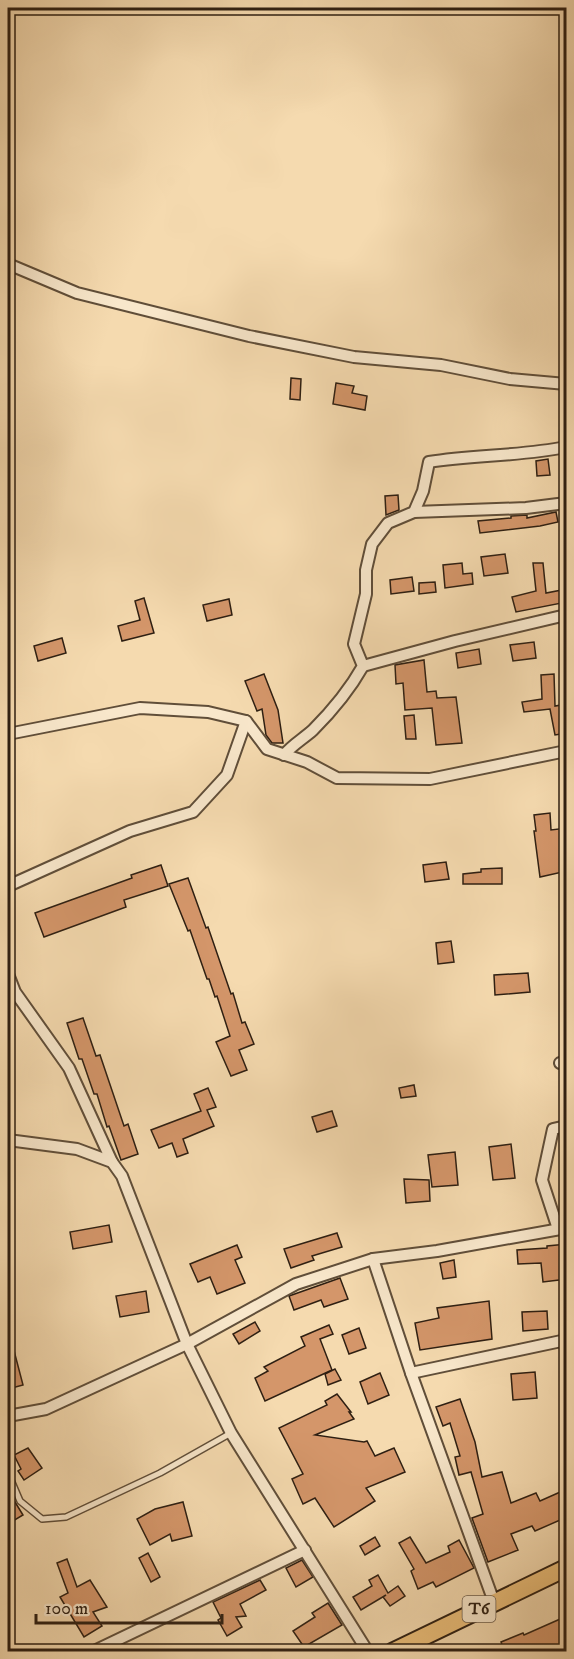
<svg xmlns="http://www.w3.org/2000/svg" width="574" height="1659" font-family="'IM FELL DW Pica',serif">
<rect width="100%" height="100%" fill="#f5daaf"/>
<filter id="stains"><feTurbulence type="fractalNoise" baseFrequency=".00333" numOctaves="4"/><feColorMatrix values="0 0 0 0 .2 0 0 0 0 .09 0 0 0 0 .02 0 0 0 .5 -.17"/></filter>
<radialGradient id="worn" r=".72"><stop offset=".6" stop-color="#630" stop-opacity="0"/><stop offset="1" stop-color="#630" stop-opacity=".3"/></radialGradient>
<!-- building -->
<g fill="#d4966a" stroke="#2e1f12" stroke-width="1.5">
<path d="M291 378 301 379 300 400 290 399Z"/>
<path d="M336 383 354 386 352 393 367 396 365 410 333 404Z"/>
<path d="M548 459 550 475 537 476 536 461Z"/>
<path d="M398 495 399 510 386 515 385 496Z"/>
<path d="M556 512 558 522 540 526 480 533 478 521 511 518V516L527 515V518Z"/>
<path d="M505 554 508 573 484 576 481 557Z"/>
<path d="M462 563 463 574 472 573 473 584 445 588 443 565Z"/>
<path d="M533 563H543L546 593 567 589V602L516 612 512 597 536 591Z"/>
<path d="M412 577 414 591 391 594 390 580Z"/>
<path d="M435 582 436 592 419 594V583Z"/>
<path d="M144 598 154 633 122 641 118 626 140 620 135 601Z"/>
<path d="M229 599 232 615 207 621 203 605Z"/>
<path d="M62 638 66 653 38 661 34 646Z"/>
<path d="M534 642 536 658 513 661 510 645Z"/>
<path d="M479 649 481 664 458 668 456 653Z"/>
<path d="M424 660 427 692 436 691 437 698 456 697 462 743 436 745 432 708 405 710 403 683 396 684 395 665Z"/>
<path d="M264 674 278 710 283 743H272L266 735 262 709 257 711 245 681Z"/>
<path d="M554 674 555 706 567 704V733L555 735 550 709 524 712 522 702 542 699 541 675Z"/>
<path d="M414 715 416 739H406L404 716Z"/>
<path d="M550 813 551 830 567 828V871L540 877 534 831H536L534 815Z"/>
<path d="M446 862 449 879 425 882 423 865Z"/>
<path d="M161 865 168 886 124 900 126 907 44 937 35 913 132 878 131 875Z"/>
<path d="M502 868V884H463V874L481 872V869Z"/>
<path d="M188 878 206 928 208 927 231 994 233 993 242 1023 245 1022 254 1044 239 1050 247 1070 231 1076 216 1042 230 1036 217 996 215 997 209 979H207L190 930 188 931 169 884Z"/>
<path d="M451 941 454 962 438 964 436 943Z"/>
<path d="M528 973 530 992 495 995 494 975Z"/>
<path d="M83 1018 96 1056 100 1055 124 1126 128 1124 138 1154 121 1160 109 1126 107 1127 97 1094H94L82 1059H79L67 1023Z"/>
<path d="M414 1085 416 1096 401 1098 399 1088Z"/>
<path d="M208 1088 216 1107 207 1110 214 1126 183 1139 188 1153 177 1157 172 1143 159 1148 151 1130 201 1111 194 1094Z"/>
<path d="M332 1111 337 1126 317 1132 312 1117Z"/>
<path d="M511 1144 515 1178 493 1180 489 1147Z"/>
<path d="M455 1152 458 1185 432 1187 428 1155Z"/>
<path d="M404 1179 429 1180 430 1201 406 1203Z"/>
<path d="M109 1225 112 1242 73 1249 70 1232Z"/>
<path d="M337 1233 342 1247 312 1256 314 1260 291 1268 284 1249Z"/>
<path d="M567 1244V1279L543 1282 541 1263 518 1264 517 1250 547 1248V1246Z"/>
<path d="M237 1245 242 1257 235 1260 245 1283 217 1294 210 1277 198 1282 190 1264Z"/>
<path d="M454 1260 456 1277 443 1279 440 1263Z"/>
<path d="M340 1278 348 1299 324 1307 321 1300 294 1310 289 1296Z"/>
<path d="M146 1291 149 1312 120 1317 116 1296Z"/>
<path d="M489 1301 492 1339 420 1350 415 1323 439 1318 437 1308Z"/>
<path d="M547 1311 548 1329 523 1331 522 1312Z"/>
<path d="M255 1322 260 1331 239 1344 233 1334Z"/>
<path d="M329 1325 333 1334 320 1339 332 1370 265 1401 255 1378 268 1371 264 1367 305 1346 301 1337Z"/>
<path d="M359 1328 366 1348 349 1354 342 1335Z"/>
<path d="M12 1343 23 1385 8 1389V1344Z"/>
<path d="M335 1369 341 1380 328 1385 325 1374Z"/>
<path d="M535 1372 537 1398 513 1400 511 1374Z"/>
<path d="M380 1373 389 1395 368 1404 360 1382Z"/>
<path d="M337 1394 351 1412H349L354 1419 315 1435 364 1442 367 1441 375 1456 394 1448 405 1472 366 1488 375 1501 334 1527 315 1498 303 1504 292 1479 303 1474 279 1428 327 1405 325 1401Z"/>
<path d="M460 1399 475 1442 482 1477 502 1472 511 1503 536 1493 540 1501 567 1489V1517L535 1531 532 1526 511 1534 518 1550 488 1562 472 1518 483 1514 471 1472 459 1475 455 1457 460 1456 450 1423 443 1426 436 1407Z"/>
<path d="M28 1448 42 1468 24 1480 18 1471 21 1469 14 1455Z"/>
<path d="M15 1502 23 1515 8 1524V1507Z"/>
<path d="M183 1502 192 1536 172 1541 170 1534 150 1545 137 1519 155 1509Z"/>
<path d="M375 1537 380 1546 365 1555 360 1546Z"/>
<path d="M410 1537 426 1563 450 1552 448 1546 459 1540 474 1568 436 1587 433 1582 418 1589 411 1571 414 1569 399 1543Z"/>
<path d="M148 1553 160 1577 151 1582 139 1558Z"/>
<path d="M67 1559 77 1587 90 1580 107 1607 93 1612 102 1626 84 1637 60 1597 68 1593 57 1563Z"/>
<path d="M302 1560 313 1577 296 1587 286 1568Z"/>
<path d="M378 1575 388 1593 398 1586 405 1596 390 1606 383 1597 386 1595 361 1610 353 1597 372 1586 369 1580Z"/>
<path d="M260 1580 266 1590 240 1604 246 1616 236 1617 242 1627 227 1636 218 1620 221 1618 213 1602Z"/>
<path d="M328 1603 342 1625 304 1647 293 1631 315 1617 312 1613Z"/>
<path d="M567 1616V1652H505L501 1642 523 1633 524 1635Z"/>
</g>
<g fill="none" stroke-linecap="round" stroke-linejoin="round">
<!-- service casing -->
<g stroke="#604e39" stroke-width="8">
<path id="service" d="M8 1473 20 1501 42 1519 66 1517 160 1473 231 1433"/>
</g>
<!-- minor casing -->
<g stroke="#604e39" stroke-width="14">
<g id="minor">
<path d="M8 264 77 293 249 336 354 357 441 365 510 379 566 384"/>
<path d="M414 512 526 508 566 503"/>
<path d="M363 666 455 641 566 615"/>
<path d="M8 734 140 708 208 712 246 721 267 749 307 762 337 778 430 779 566 751"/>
<path d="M284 755C292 745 303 739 313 730 332 711 350 689 363 666L354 644 366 594V570L372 544 388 523 414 512 423 491 429 462C475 455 521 456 566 447"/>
<path d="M8 886 130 831 193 812 227 775 246 721"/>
<path d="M8 974 15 992 69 1068 112 1162"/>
<path d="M560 1063 566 1062"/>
<path d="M8 1140 77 1149 112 1162 122 1176 187 1344 231 1433 368 1652"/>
<path d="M558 1229 542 1180 553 1129 566 1126"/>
<path d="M373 1259 411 1373 494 1602"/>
<path d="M411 1373 566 1340"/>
<path d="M8 1416 46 1409 187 1344 296 1284 373 1259 437 1251 566 1228"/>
<path d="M92 1652 305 1550"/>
</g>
</g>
<!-- trunk casing -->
<g stroke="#2e1f12" stroke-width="20">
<path id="trunk" d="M392 1652 566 1568"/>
</g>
<!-- service -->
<use href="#service" stroke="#f8e7cb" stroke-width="5"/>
<!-- minor -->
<use href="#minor" stroke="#f8e7cb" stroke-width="10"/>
<!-- trunk -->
<use href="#trunk" stroke="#eabd78" stroke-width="16"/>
</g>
<g text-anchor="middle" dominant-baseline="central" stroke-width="6" stroke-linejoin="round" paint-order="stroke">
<!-- shield labels -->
<rect fill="#f8e7cb" stroke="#6b5b4a" stroke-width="1.5" x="462.5" y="1596" width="33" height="26" rx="4.5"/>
<g font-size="16" font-weight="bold" fill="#2e1f12">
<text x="479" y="1609">T6</text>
</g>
</g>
<!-- margin -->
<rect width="574" height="1659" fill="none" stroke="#f5daaf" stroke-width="30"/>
<rect x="9" y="9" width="556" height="1641" fill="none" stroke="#2e1f12" stroke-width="3"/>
<rect x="15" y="15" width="544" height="1629" fill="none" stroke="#2e1f12" stroke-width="1.5"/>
<!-- scale -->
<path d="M36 1614v9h186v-9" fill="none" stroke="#2e1f12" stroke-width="3"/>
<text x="45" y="1614" font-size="18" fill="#2e1f12" stroke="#f8e7cb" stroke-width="4.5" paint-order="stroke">100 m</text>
<rect width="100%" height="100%" filter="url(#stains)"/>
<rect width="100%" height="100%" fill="url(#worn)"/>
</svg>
